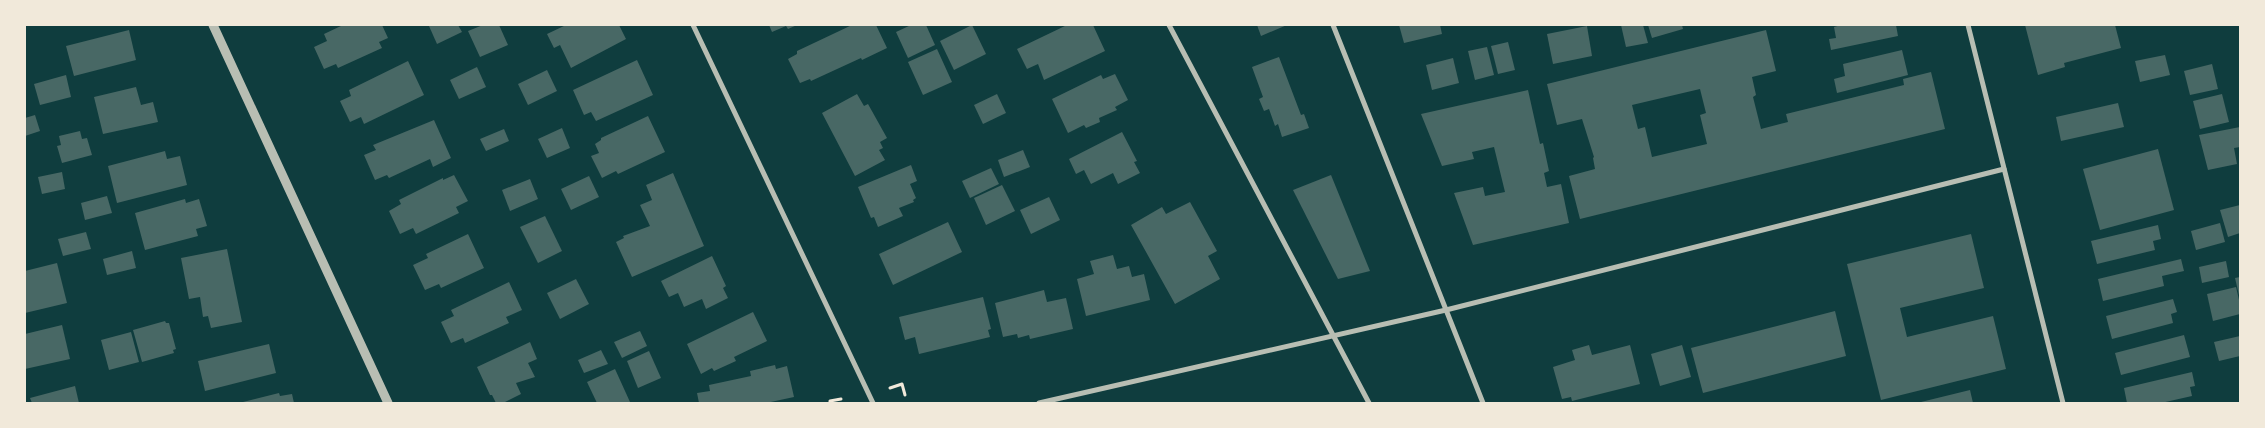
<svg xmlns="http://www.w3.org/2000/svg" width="2265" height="428" font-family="'DM Sans',sans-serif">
<rect width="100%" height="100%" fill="#0f3d3e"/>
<!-- building -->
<g fill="#486865" fill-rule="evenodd">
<path d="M343 25H382L388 38 379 42 382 48 338 68 336 64 324 69 314 47 327 41 324 34Z"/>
<path d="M431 25H458L462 32 437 44 429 26Z"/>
<path d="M483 25H499L508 45 480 57 468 31Z"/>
<path d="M566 25H619L626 39 571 68 560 45 554 48 547 34Z"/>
<path d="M769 25H797L788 29 786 26 772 32Z"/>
<path d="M852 25H876L887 48 862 60 861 58 811 81 810 79 800 83 788 59 797 54V51Z"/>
<path d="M911 25H926L935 45 908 58 896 32Z"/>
<path d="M972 25 986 54 954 70 940 41Z"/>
<path d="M1067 25H1093L1105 51 1044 80 1038 64 1027 69 1017 49Z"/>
<path d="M1257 25H1287L1261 36Z"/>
<path d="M1399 25H1440L1442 34 1404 43Z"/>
<path d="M1621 25H1643L1648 43 1626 47Z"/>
<path d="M1648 25H1682L1683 29 1652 38Z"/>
<path d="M1841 25H1896L1898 36 1831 50 1829 39 1836 38 1834 27Z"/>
<path d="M2025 25H2115L2121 48 2064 63 2065 67 2038 75Z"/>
<path d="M1587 26 1592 56 1553 64 1547 34Z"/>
<path d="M129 30 136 60 74 76 66 46Z"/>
<path d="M1766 30 1776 71 1752 77 1756 95 1753 97 1761 129 1788 122 1786 114 1904 85 1903 79 1931 72 1945 129 1580 219 1569 176 1595 169 1593 158 1594 157 1582 119 1557 125 1547 84ZM1700 89 1706 113 1700 115 1707 144 1652 157 1645 127 1638 129 1632 105Z"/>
<path d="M1508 42 1515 70 1498 74 1491 46Z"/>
<path d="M1487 47 1494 75 1475 80 1468 51Z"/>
<path d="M937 49 952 82 923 95 908 62Z"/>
<path d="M1902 50 1908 75 1837 93 1834 79 1845 76 1843 64Z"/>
<path d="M2165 55 2170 75 2140 82 2135 61Z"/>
<path d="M1279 57 1301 115 1304 114 1309 128 1282 137 1278 124 1275 126 1269 109 1264 111 1259 99 1263 97 1252 67Z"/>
<path d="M1453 58 1459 83 1432 90 1426 65Z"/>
<path d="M637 60 653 95 596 121 591 112 584 115 573 90Z"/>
<path d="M408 61 424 95 364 124 361 117 350 122 340 101 351 96 349 90Z"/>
<path d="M2212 64 2218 89 2190 95 2184 71Z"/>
<path d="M477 67 486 87 459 99 450 80Z"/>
<path d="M547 70 557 91 528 105 518 84Z"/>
<path d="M1115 74 1128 100 1115 107 1117 110 1099 118 1100 122 1086 128 1084 125 1068 133 1052 99 1101 75 1103 79Z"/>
<path d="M66 75 71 97 40 105 34 84Z"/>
<path d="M136 87 141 105 153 102 158 122 103 134 94 97Z"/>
<path d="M1528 90 1540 144 1543 143 1549 171 1544 173 1547 187 1561 184 1569 223 1473 245 1454 193 1483 187 1485 196 1505 192 1494 147 1472 152 1474 159 1442 166 1421 114Z"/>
<path d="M857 94 864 106 868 104 887 138 880 142 883 148 879 150 885 160 855 176 822 113Z"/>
<path d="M997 94 1006 113 983 124 974 105Z"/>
<path d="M2222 94 2229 122 2200 129 2193 101Z"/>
<path d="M2118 103 2124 127 2061 141 2056 117Z"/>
<path d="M35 115 40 131 25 136V118Z"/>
<path d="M648 116 665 152 618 174 616 171 602 178 591 156 599 153 595 144 601 140V138Z"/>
<path d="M434 120 451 158 433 167 430 159 389 178 387 175 375 180 364 155 376 150 373 145Z"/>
<path d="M2240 127V147L2234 148 2237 164 2208 170 2199 135Z"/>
<path d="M562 128 570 148 547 158 538 139Z"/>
<path d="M504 129 509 141 486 151 480 139Z"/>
<path d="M80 131 82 139 87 138 92 155 62 163 57 146 61 145 59 136Z"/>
<path d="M1122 132 1137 161 1134 162 1140 173 1118 184 1113 173 1091 184 1084 170 1076 174 1069 159Z"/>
<path d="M2158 149 2174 210 2100 230 2083 169Z"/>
<path d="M1023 150 1030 167 1004 177 998 160Z"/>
<path d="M165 151 167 159 180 156 187 185 117 203 108 166Z"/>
<path d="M911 165 917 181 910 184 916 198 913 200 914 202 899 208 903 216 878 227 874 217 871 218 858 187Z"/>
<path d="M991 168 999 184 970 198 962 181Z"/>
<path d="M62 172 65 189 42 194 38 177Z"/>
<path d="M673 173 704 246 632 277 616 242 624 238 623 236 650 226 640 205 652 200 646 185Z"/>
<path d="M454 175 468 201 456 207 459 213 416 234 413 228 400 234 389 211 401 204 399 200 443 178V180Z"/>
<path d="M1331 175 1370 271 1338 279 1293 190Z"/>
<path d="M589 176 599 197 571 210 561 189Z"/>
<path d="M530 179 538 199 510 211 502 190Z"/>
<path d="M1002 185 1015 211 986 225 974 198Z"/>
<path d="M107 196 112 213 85 220 81 203Z"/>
<path d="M1049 197 1060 220 1031 234 1020 210Z"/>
<path d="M185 199 186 203 199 199 207 226 196 229 198 236 145 250 135 213Z"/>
<path d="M1190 202 1217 251 1208 256 1220 279 1175 304 1131 225 1162 207 1166 214Z"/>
<path d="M2240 205V233L2228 237 2220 210Z"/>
<path d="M545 216 562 251 538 263 520 227Z"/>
<path d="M948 222 962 252 893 285 879 254Z"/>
<path d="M2220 223 2225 242 2196 250 2191 231Z"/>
<path d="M2158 225 2161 239 2153 241 2155 250 2097 264 2091 241Z"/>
<path d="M86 232 91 249 63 256 58 239Z"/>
<path d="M468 234 484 268 441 288 439 284 425 290 413 265 428 258 426 254Z"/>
<path d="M1971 234 1984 288 1900 308 1907 337 1993 316 2006 369 1881 400 1847 264Z"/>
<path d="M227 249 242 322 211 328 208 316 203 317 200 297 189 299 181 258Z"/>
<path d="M132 251 136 268 107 275 103 259Z"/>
<path d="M1113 255 1117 269 1129 266 1132 277 1144 274 1150 300 1086 316 1077 279 1094 274 1090 261Z"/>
<path d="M712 256 726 286 723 288 728 298 706 309 702 299 684 307 678 293 669 297 661 281Z"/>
<path d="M2181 259 2184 271 2162 276 2164 286 2103 301 2098 279Z"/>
<path d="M2226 261 2229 277 2202 283 2199 267Z"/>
<path d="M57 263 67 303 25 313V271Z"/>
<path d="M2240 277V295H2239L2235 278Z"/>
<path d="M576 279 589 304 560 319 547 293Z"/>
<path d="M509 282 522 310 506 317 509 323 465 343 463 338 451 343 441 322 454 316 451 310Z"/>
<path d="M2236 287 2240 304V314L2213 321 2207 294Z"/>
<path d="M1044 290 1047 302 1066 298 1073 329 1030 339 1029 335 1018 338 1017 334 1003 337 995 303Z"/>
<path d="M983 297 991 329 988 330 990 337 919 354 915 337 905 340 899 317Z"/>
<path d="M2173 299 2177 312 2171 314 2173 323 2112 339 2106 316Z"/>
<path d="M1835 311 1846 356 1703 393 1691 348Z"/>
<path d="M753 312 767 341 734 357 736 361 714 371 712 368 701 374 687 344Z"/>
<path d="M165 321 166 323H169L176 349 173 350 174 353 142 362 133 330Z"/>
<path d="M62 325 70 359 25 369V334Z"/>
<path d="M640 331 647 346 622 358 614 342Z"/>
<path d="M131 332 139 362 109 370 101 340Z"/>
<path d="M2184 335 2190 357 2121 375 2115 353Z"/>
<path d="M2240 336V356L2219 361 2214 342Z"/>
<path d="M530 342 537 359 528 363 535 377 516 383 521 394 503 403H496L492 395H490L477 367Z"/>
<path d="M269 344 276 373 205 391 198 361Z"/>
<path d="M1589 345 1592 355 1630 345 1640 384 1572 401 1571 397 1562 399 1553 367 1575 360 1572 350Z"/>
<path d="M1682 345 1691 377 1660 386 1651 354Z"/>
<path d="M601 350 608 364 584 373 578 360Z"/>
<path d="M649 351 661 378 638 388 627 361Z"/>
<path d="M775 365 776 369 787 366 794 397 766 403H699L697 393 710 391 709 385 751 376 750 371Z"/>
<path d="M615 369 630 402 597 403 587 382Z"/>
<path d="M2192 372 2195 386 2190 387 2192 396 2161 403H2127L2124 388Z"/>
<path d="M75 386 79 403H32L30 398Z"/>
<path d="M1970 390 1973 403H1921V402Z"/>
<path d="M279 393 280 396 292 394 294 403H239Z"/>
</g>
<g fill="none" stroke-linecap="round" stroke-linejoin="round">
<!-- path -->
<g stroke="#f1e9da" stroke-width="3">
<path d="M890 388 902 384 905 395"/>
<path d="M830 403V401L841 399"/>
</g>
<!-- minor -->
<g stroke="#b8beb3" stroke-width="5">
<path d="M693 25 873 403"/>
<path d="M1169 25 1369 403"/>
<path d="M1333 25 1483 403"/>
<path d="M1968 25 2063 403"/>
<path d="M1039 403 1446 310 2004 169"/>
</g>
<!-- tertiary -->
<path stroke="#b8beb3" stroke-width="9" d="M213 25 388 403"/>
</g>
<!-- border -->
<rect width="2265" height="428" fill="none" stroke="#f1e9da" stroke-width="52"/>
</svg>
